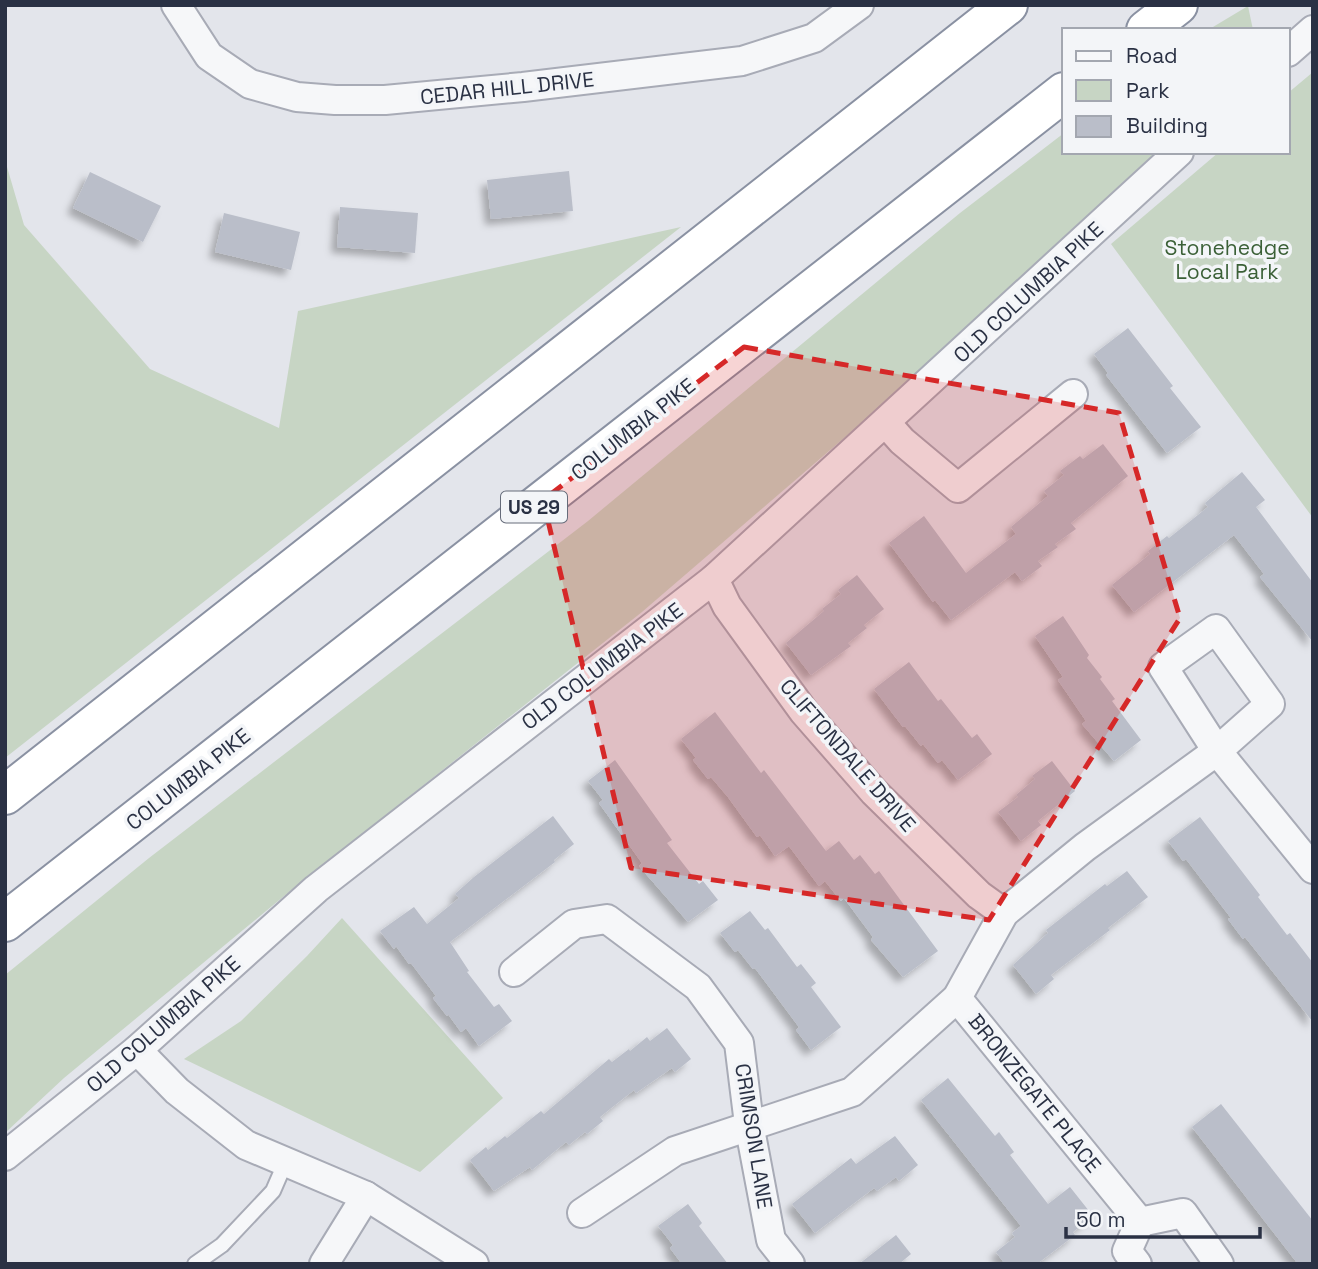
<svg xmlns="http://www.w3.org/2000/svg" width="1318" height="1269" font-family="'Space Grotesk',sans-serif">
<defs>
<filter id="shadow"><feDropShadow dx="-6" dy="6" stdDeviation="3.5" flood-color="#0004"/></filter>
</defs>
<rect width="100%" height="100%" fill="#e3e5eb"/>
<!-- green -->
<g fill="#c7d5c4">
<path d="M1248 6 1253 30H1208Z"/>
<path d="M1313 72V518L1111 244 1219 152H1288V93Z"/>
<path d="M1064 133V152H1156L865 420 642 612 295 887 64 1078 5 1133V975L149 858 588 521 960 213Z"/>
<path d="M5 160 24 225 150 369 279 428 298 311 681 227 5 758Z"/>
<path d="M342 918 503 1098 420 1172 184 1059 241 1021 307 956Z"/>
</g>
<!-- building -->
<g fill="#babec9" filter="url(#shadow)">
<path d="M569 171 573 211 491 219 487 180Z"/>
<path d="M90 172 161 206 143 242 73 208Z"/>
<path d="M340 207 418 213 415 253 337 247Z"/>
<path d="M224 213 300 232 291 270 215 252Z"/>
<path d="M1128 328 1173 386 1170 388 1201 427 1167 453 1106 375 1108 373 1094 354Z"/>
<path d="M1103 444 1128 476 1071 523 1076 529 1055 544 1058 547 1038 561 1042 566 1022 581 1015 572 951 620 935 600 933 602 889 543 924 516 966 573 1016 534 1011 527 1048 496 1044 491 1064 475 1060 471 1080 456 1083 459Z"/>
<path d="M1242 472 1265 500 1256 507 1313 583V642L1260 577 1264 574 1234 535 1134 612 1112 585 1150 554 1148 551 1167 536 1169 538 1208 507 1205 503Z"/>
<path d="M857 575 884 609 864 625 867 628 848 643 851 646 811 675 786 643 824 611 822 609 841 594 838 590Z"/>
<path d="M1063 616 1089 655 1087 658 1102 677 1100 679 1115 699 1112 701 1141 740 1114 761 1082 724 1086 721 1058 680 1063 677 1035 636Z"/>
<path d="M909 662 938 701 941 699 972 738 977 734 992 754 958 780 942 760 938 763 923 744 921 746 905 726 903 727 874 689Z"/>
<path d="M715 712 761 773 764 770 826 851 839 841 854 860 860 855 875 874 879 871 938 951 903 977 871 940 873 937 844 898 841 901 825 881 819 886 789 846 775 856 760 835 757 837 728 797 711 777 708 779 693 760 696 758 681 739Z"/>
<path d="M615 760 672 840 667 843 699 884 703 881 718 900 688 922 639 866 642 863 599 803 603 800 588 781Z"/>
<path d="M1052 761 1075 791 1038 821 1041 825 1021 841 998 812 1018 797 1016 795 1035 779 1032 776Z"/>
<path d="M553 816 574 844 554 860 555 862 450 942 469 971 467 972 494 1007 499 1004 512 1021 479 1046 466 1028 461 1032 448 1014 447 1016 433 998 436 996 411 963 409 964 396 946 394 949 380 931 414 907 427 924 459 898 455 894 474 877Z"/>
<path d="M1200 817 1260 895 1258 897 1287 935 1290 933 1313 963V1022L1245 937 1243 939 1228 919 1231 918 1186 859 1183 861 1168 841Z"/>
<path d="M1127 871 1148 897 1108 928 1110 930 1051 975 1054 979 1036 994 1013 965 1048 933 1046 930 1105 884 1107 886Z"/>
<path d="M750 911 765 930 768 928 797 967 801 964 816 983 811 987 841 1027 811 1050 796 1030 799 1027 755 968 753 969 738 950 735 952 720 933Z"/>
<path d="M667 1028 691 1059 675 1072 672 1068 636 1093 634 1090 600 1117 603 1121 587 1134 585 1132 569 1145 566 1142 532 1170 530 1167 494 1191 470 1160 486 1147 488 1150 505 1136 507 1138 541 1111 544 1114 609 1059 612 1062 629 1049 630 1051 647 1037 650 1041Z"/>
<path d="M948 1078 995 1136 999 1132 1014 1152 1010 1155 1048 1204 1070 1187 1093 1216 1073 1232 1075 1235 1037 1264H1005L996 1252 1015 1237 1012 1233 1021 1226 921 1100Z"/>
<path d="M1221 1104 1313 1221V1264H1298L1192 1127Z"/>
<path d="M895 1136 918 1165 899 1181 896 1177 877 1191 874 1188 815 1233 792 1204 851 1158 856 1164Z"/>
<path d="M688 1204 702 1223 699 1226 728 1264H682L670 1248 673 1245 658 1226Z"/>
<path d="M896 1235 911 1254 899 1264H859Z"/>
</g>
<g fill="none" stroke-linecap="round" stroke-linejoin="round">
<!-- lane casing -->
<g stroke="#a8abb6" stroke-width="18">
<path id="lane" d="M195 1264 222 1245 273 1191 286 1161"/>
</g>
<!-- street casing -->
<g stroke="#a8abb6" stroke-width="32">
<g id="street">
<path d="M176 5 209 56 250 84 297 97 335 100H385L523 87 742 61 814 38 859 5"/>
<path d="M1288 52 1313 30"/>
<path d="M886 423 902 441 958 488 1073 394"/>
<path d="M714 579 727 606 804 712 874 792 979 895 1004 913"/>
<path d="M514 972 574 924 607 919 698 987 739 1043 749 1124 771 1240 790 1264"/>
<path d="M957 998 1140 1222"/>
<path d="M137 1050 177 1091 246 1145 366 1196 474 1264"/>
<path d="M5 1156 137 1050 316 889 714 579 1179 152"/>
<path d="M582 1213 675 1151 852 1092 957 998 1004 913 1085 847 1217 751 1270 704 1216 629 1163 667 1217 751 1313 869"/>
<path d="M1140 1222 1183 1213 1219 1264"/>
<path d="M324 1264 366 1196"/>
<path d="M1137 1264 1127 1251 1140 1222"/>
</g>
</g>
<!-- highway casing -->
<g stroke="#8a91a2" stroke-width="42">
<g id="highway">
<path d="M1146 30 1178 5"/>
<path d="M5 795 1008 5"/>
<path d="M5 922 1064 92"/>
</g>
</g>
<!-- lane -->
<use href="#lane" stroke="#f6f7f9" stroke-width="14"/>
<!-- street -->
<use href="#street" stroke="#f6f7f9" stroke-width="28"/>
<!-- highway -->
<use href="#highway" stroke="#fff" stroke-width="38"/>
</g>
<!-- marked area -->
<path fill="#d62828" fill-opacity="0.2" stroke="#d62828" stroke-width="5" stroke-dasharray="14 9" stroke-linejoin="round" d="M744 347 1119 413 1180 618 989 920 631 868 543 500Z"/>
<g text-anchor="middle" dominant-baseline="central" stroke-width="7" stroke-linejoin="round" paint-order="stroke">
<!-- shield labels -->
<rect fill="#f3f5f8" stroke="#666c7a" stroke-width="2" x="501" y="491.5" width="66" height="31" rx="5"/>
<g font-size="19" font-weight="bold" fill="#2a3144">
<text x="534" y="507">US 29</text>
</g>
<!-- street labels -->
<g font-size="21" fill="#2a3144" stroke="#f3f5f8">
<text transform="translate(507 88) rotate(-6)">CEDAR HILL DRIVE</text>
<text transform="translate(1028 292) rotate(-43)">OLD COLUMBIA PIKE</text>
<text transform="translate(633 429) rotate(-38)">COLUMBIA PIKE</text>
<text transform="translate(602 666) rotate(-37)">OLD COLUMBIA PIKE</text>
<text transform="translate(848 755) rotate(49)">CLIFTONDALE DRIVE</text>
<text transform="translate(188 779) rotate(-38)">COLUMBIA PIKE</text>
<text transform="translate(163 1024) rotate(-41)">OLD COLUMBIA PIKE</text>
<text transform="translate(1035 1093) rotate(51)">BRONZEGATE PLACE</text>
<text transform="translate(754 1136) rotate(81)">CRIMSON LANE</text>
</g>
<!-- park labels -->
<g font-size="21" fill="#3b6037" stroke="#f3f5f8">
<text x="1227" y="247">Stonehedge<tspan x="1227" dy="24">Local Park</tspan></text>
</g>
</g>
<!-- border -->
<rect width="1318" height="1269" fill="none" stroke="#2a3144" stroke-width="14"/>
<!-- legend -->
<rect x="1062" y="28" width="228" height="126" fill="#f3f5f8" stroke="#a3a7b0" stroke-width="2"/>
<rect x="1076" y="51" width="35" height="10" fill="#f6f7f9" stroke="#a3a7b0" stroke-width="2"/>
<text x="1126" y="63" font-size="21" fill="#2a3144">Road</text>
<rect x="1076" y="80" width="35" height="21" fill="#c7d5c4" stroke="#a3a7b0" stroke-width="2"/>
<text x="1126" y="98" font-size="21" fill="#2a3144">Park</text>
<rect x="1076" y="116" width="35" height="21" fill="#babec9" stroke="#a3a7b0" stroke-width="2"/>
<text x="1126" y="133" font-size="21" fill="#2a3144">Building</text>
<!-- scale -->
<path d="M1066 1227v10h194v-10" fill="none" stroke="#2a3144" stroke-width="3.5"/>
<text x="1076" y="1227" font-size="21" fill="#2a3144" stroke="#f3f5f8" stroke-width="5" paint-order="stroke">50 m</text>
</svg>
